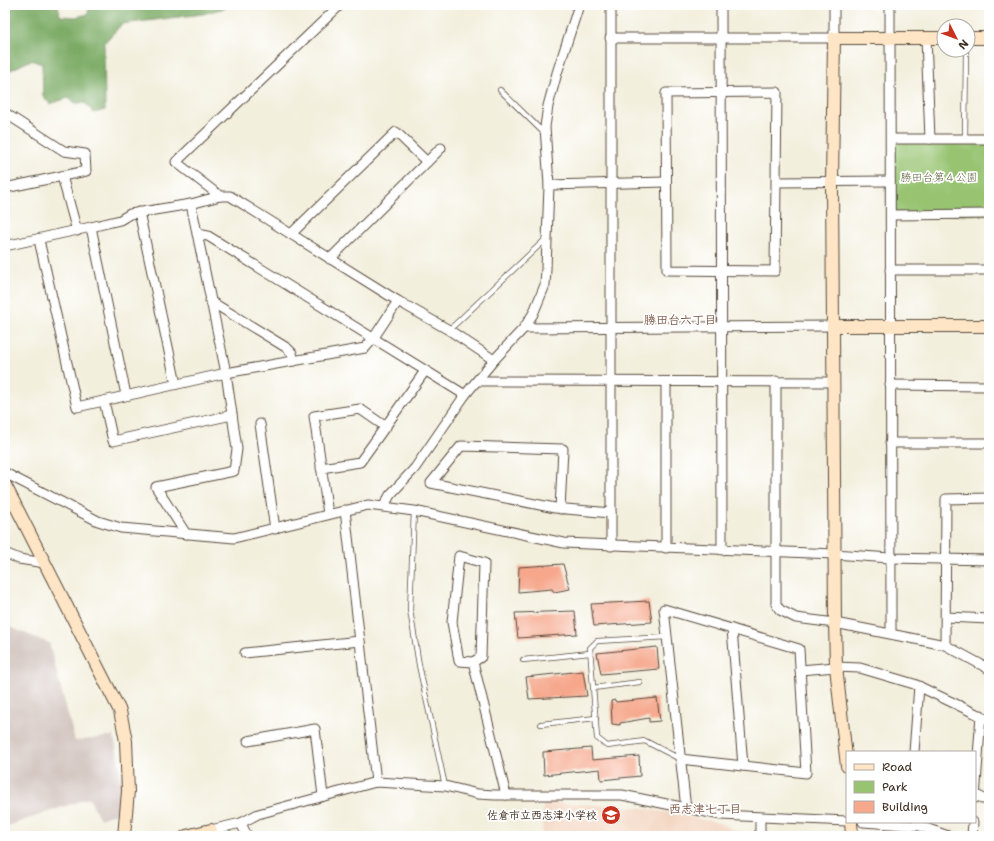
<svg xmlns="http://www.w3.org/2000/svg" width="994" height="841" font-family="'Shantell Sans','Klee One',sans-serif">
<rect width="100%" height="100%" fill="#fff"/>
<filter id="ink" filterUnits="userSpaceOnUse"><feTurbulence type="fractalNoise" baseFrequency=".025" numOctaves="2"/><feDisplacementMap in="SourceGraphic" scale="8" xChannelSelector="R" yChannelSelector="G"/><feConvolveMatrix kernelMatrix="1 2 1 2 8 2 1 2 1" color-interpolation-filters="sRGB"/></filter>
<filter id="wash" filterUnits="userSpaceOnUse"><feTurbulence type="fractalNoise" baseFrequency=".012" numOctaves="4" result="noise"/><feDisplacementMap in="SourceGraphic" scale="16" xChannelSelector="R" yChannelSelector="G"/><feGaussianBlur stdDeviation="0.9" result="paint"/><feColorMatrix in="noise" values="0 0 0 0 0 0 0 0 0 0 0 0 0 0 0 0 0 1.4 0 .05"/><feComposite in="paint" operator="in"/></filter>
<g filter="url(#wash)">
<rect width="100%" height="100%" fill="#f3efdd"/>
<!-- built -->
<path fill="#f3d4be" d="M543 802 643 808 716 822 749 836H542Z"/>
<!-- industrial -->
<path fill="#cfc0ba" d="M5 625 49 643 75 741 114 736 122 779 119 812 100 819 89 798 5 827Z"/>
<!-- green -->
<path fill="#98c472" stroke="#6a7748" d="M891 139H989V214L891 215Z"/>
<!-- forest -->
<path fill="#7aaa64" stroke="#5a6a41" d="M5 5H58L60 16 76 17 88 14 89 5H235L203 14 122 24 104 43 105 110 94 113 85 103H76L68 98 50 104 43 96 42 64 31 60 5 73Z"/>
<g id="blocks">
<!-- building -->
<g fill="#f6a78c">
<path d="M563 564 570 589 554 592 552 589 518 592 519 567Z"/>
<path d="M649 601 652 622 594 626 591 604Z"/>
<path d="M575 611 577 634 518 638 515 613Z"/>
<path d="M657 647 659 669 601 674 597 653Z"/>
<path d="M583 671 587 696 529 699 526 677Z"/>
<path d="M657 698 660 721 649 722V718L620 723V725L612 724 611 701 615 700 616 702Z"/>
<path d="M591 748 592 760 639 756 640 776 601 780 600 769 544 775 543 752Z"/>
</g>
</g>
</g>
<g filter="url(#ink)">
<use href="#blocks" fill-opacity="0" stroke="#57483b" stroke-width="1"/>
<g fill="none" stroke-linecap="round" stroke-linejoin="round">
<!-- lane casing -->
<g stroke="#57483b" stroke-width="6">
<g id="lane">
<path d="M500 90 544 133"/>
<path d="M965 139 966 50"/>
<path d="M449 330 547 238"/>
<path d="M414 511 410 610 419 665 445 786"/>
<path d="M667 637 597 641 590 648 597 738 607 746 645 741 680 759"/>
<path d="M523 660 590 653"/>
<path d="M593 688 640 682"/>
<path d="M541 724 596 718"/>
</g>
</g>
<!-- street casing -->
<g stroke="#57483b" stroke-width="11">
<g id="street">
<path d="M611 5V546"/>
<path d="M721 5 722 550"/>
<path d="M890 5 891 633"/>
<path d="M610 38H834V5"/>
<path d="M926 38 930 139"/>
<path d="M777 92 775 271 667 270 666 93Z"/>
<path d="M5 113 64 151 85 154 86 171 5 188"/>
<path d="M891 139H989"/>
<path d="M62 176 77 231"/>
<path d="M777 182 890 181"/>
<path d="M549 185 666 182"/>
<path d="M220 196 176 162 340 5"/>
<path d="M139 212 176 384"/>
<path d="M891 215 989 214"/>
<path d="M91 227 126 395"/>
<path d="M197 234 208 236 465 395"/>
<path d="M291 234 396 132 427 162"/>
<path d="M39 240 77 407 226 373 365 348 373 339 398 301"/>
<path d="M5 246 91 227 120 220 130 214 191 204 220 196H230L398 301 449 330 494 360"/>
<path d="M330 259 441 148"/>
<path d="M890 270H989"/>
<path d="M210 301 287 348 292 353 294 361"/>
<path d="M524 328 833 326"/>
<path d="M477 381 833 382"/>
<path d="M776 381V604L780 610 796 618 835 623 945 645 989 669"/>
<path d="M666 382V548"/>
<path d="M890 385 989 386"/>
<path d="M104 401 113 441 232 415"/>
<path d="M260 424 275 529"/>
<path d="M890 443H989"/>
<path d="M321 468 360 462 425 371"/>
<path d="M5 473 98 521 121 528 234 538 368 505 414 511 564 543 834 554 890 558 989 560"/>
<path d="M384 506 390 495 415 468 465 395 494 360 524 328 533 314 545 285 546 269 549 185 545 127 548 106 557 73 579 5"/>
<path d="M560 509 563 449 461 446 431 483 555 508 611 513"/>
<path d="M345 510 376 782"/>
<path d="M328 514 314 416 360 409 386 427"/>
<path d="M186 534 156 487 234 471 237 449 226 373 191 204"/>
<path d="M5 553 19 559 45 563"/>
<path d="M946 617 989 619"/>
<path d="M732 629 743 766"/>
<path d="M945 645 946 499 989 498"/>
<path d="M245 653 360 641"/>
<path d="M473 662 459 661 452 622 459 556 484 563 481 657 473 662 506 795"/>
<path d="M800 670 836 667 860 668 914 684 989 720"/>
<path d="M248 741 315 729 323 796"/>
<path d="M914 752 919 686"/>
<path d="M680 759 806 773 799 649 664 609 686 809"/>
<path d="M975 794 989 802"/>
<path d="M975 798 981 715"/>
<path d="M760 818V836"/>
<path d="M863 822 920 826 948 836"/>
<path d="M241 823 247 836"/>
<path d="M214 836 211 830 241 823 258 814 376 782 445 786 478 794 495 795H622L721 815 847 821"/>
<path d="M972 836 973 822"/>
</g>
</g>
<!-- secondary casing -->
<g stroke="#57483b" stroke-width="14">
<g id="secondary">
<path d="M968 38H989"/>
<path d="M833 326H989"/>
<path d="M5 485 120 711 126 741 128 791 124 836"/>
<path d="M847 766 836 667 835 623 832 183 834 38H944"/>
<path d="M851 822 852 836"/>
<path d="M186 836 211 830"/>
</g>
</g>
<!-- lane -->
<use href="#lane" stroke="#fff" stroke-width="4.5"/>
<!-- street -->
<use href="#street" stroke="#fff" stroke-width="9"/>
<!-- secondary -->
<use href="#secondary" stroke="#fee5c5" stroke-width="12"/>
</g>
</g>
<!-- icons -->
<defs>
<g id="school-disc" transform="scale(1)"><circle r="9.5" fill="#c8321e" stroke="#fff"/><path d="M0-5L7-2L0 1L-7-2ZM-4 1L0 2.5L4 1V4Q0 6-4 4Z" fill="#fff"/></g>
</defs>
<g fill-rule="evenodd">
<use href="#school-disc" x="611" y="815"/>
</g>
<g text-anchor="middle" dominant-baseline="central" stroke-width="3.5" stroke-linejoin="round" paint-order="stroke">
<!-- park labels -->
<g font-size="11" fill="#5c603b" stroke="#fff">
<text x="939" y="177">勝田台第４公園</text>
</g>
<!-- poi labels -->
<g font-size="11" font-weight="bold" fill="#3b2a1e" stroke="#fff" text-anchor="end">
<text x="597" y="815">佐倉市立西志津小学校</text>
</g>
<!-- neighbourhood labels -->
<g font-size="12" font-weight="bold" fill="#7c5644" stroke="#fff">
<text x="680" y="320">勝田台六丁目</text>
<text x="705" y="809">西志津七丁目</text>
</g>
</g>
<!-- margin -->
<rect width="994" height="841" fill="none" stroke="#fff" stroke-width="20"/>
<!-- legend -->
<rect x="846" y="751" width="130" height="72" fill="#ffffff" stroke="#b1aaa5"/>
<rect x="854" y="764" width="20" height="6" fill="#fee5c5" stroke="#b1aaa5"/>
<text x="882" y="771" font-size="12" fill="#3b2a1e">Road</text>
<rect x="854" y="781" width="20" height="12" fill="#98c472" stroke="#b1aaa5"/>
<text x="882" y="791" font-size="12" fill="#3b2a1e">Park</text>
<rect x="854" y="801" width="20" height="12" fill="#f6a78c" stroke="#b1aaa5"/>
<text x="882" y="811" font-size="12" fill="#3b2a1e">Building</text>
<!-- north arrow -->
<g transform="translate(956 38) rotate(132)"><circle r="19" fill="#ffffff" stroke="#b1aaa5"/>
<path d="M0-3L7 15L0 10L-7 15Z" fill="#c8321e"/>
<text y="-6" font-size="11" font-weight="bold" text-anchor="middle" fill="#3b2a1e">N</text>
</g>
</svg>
